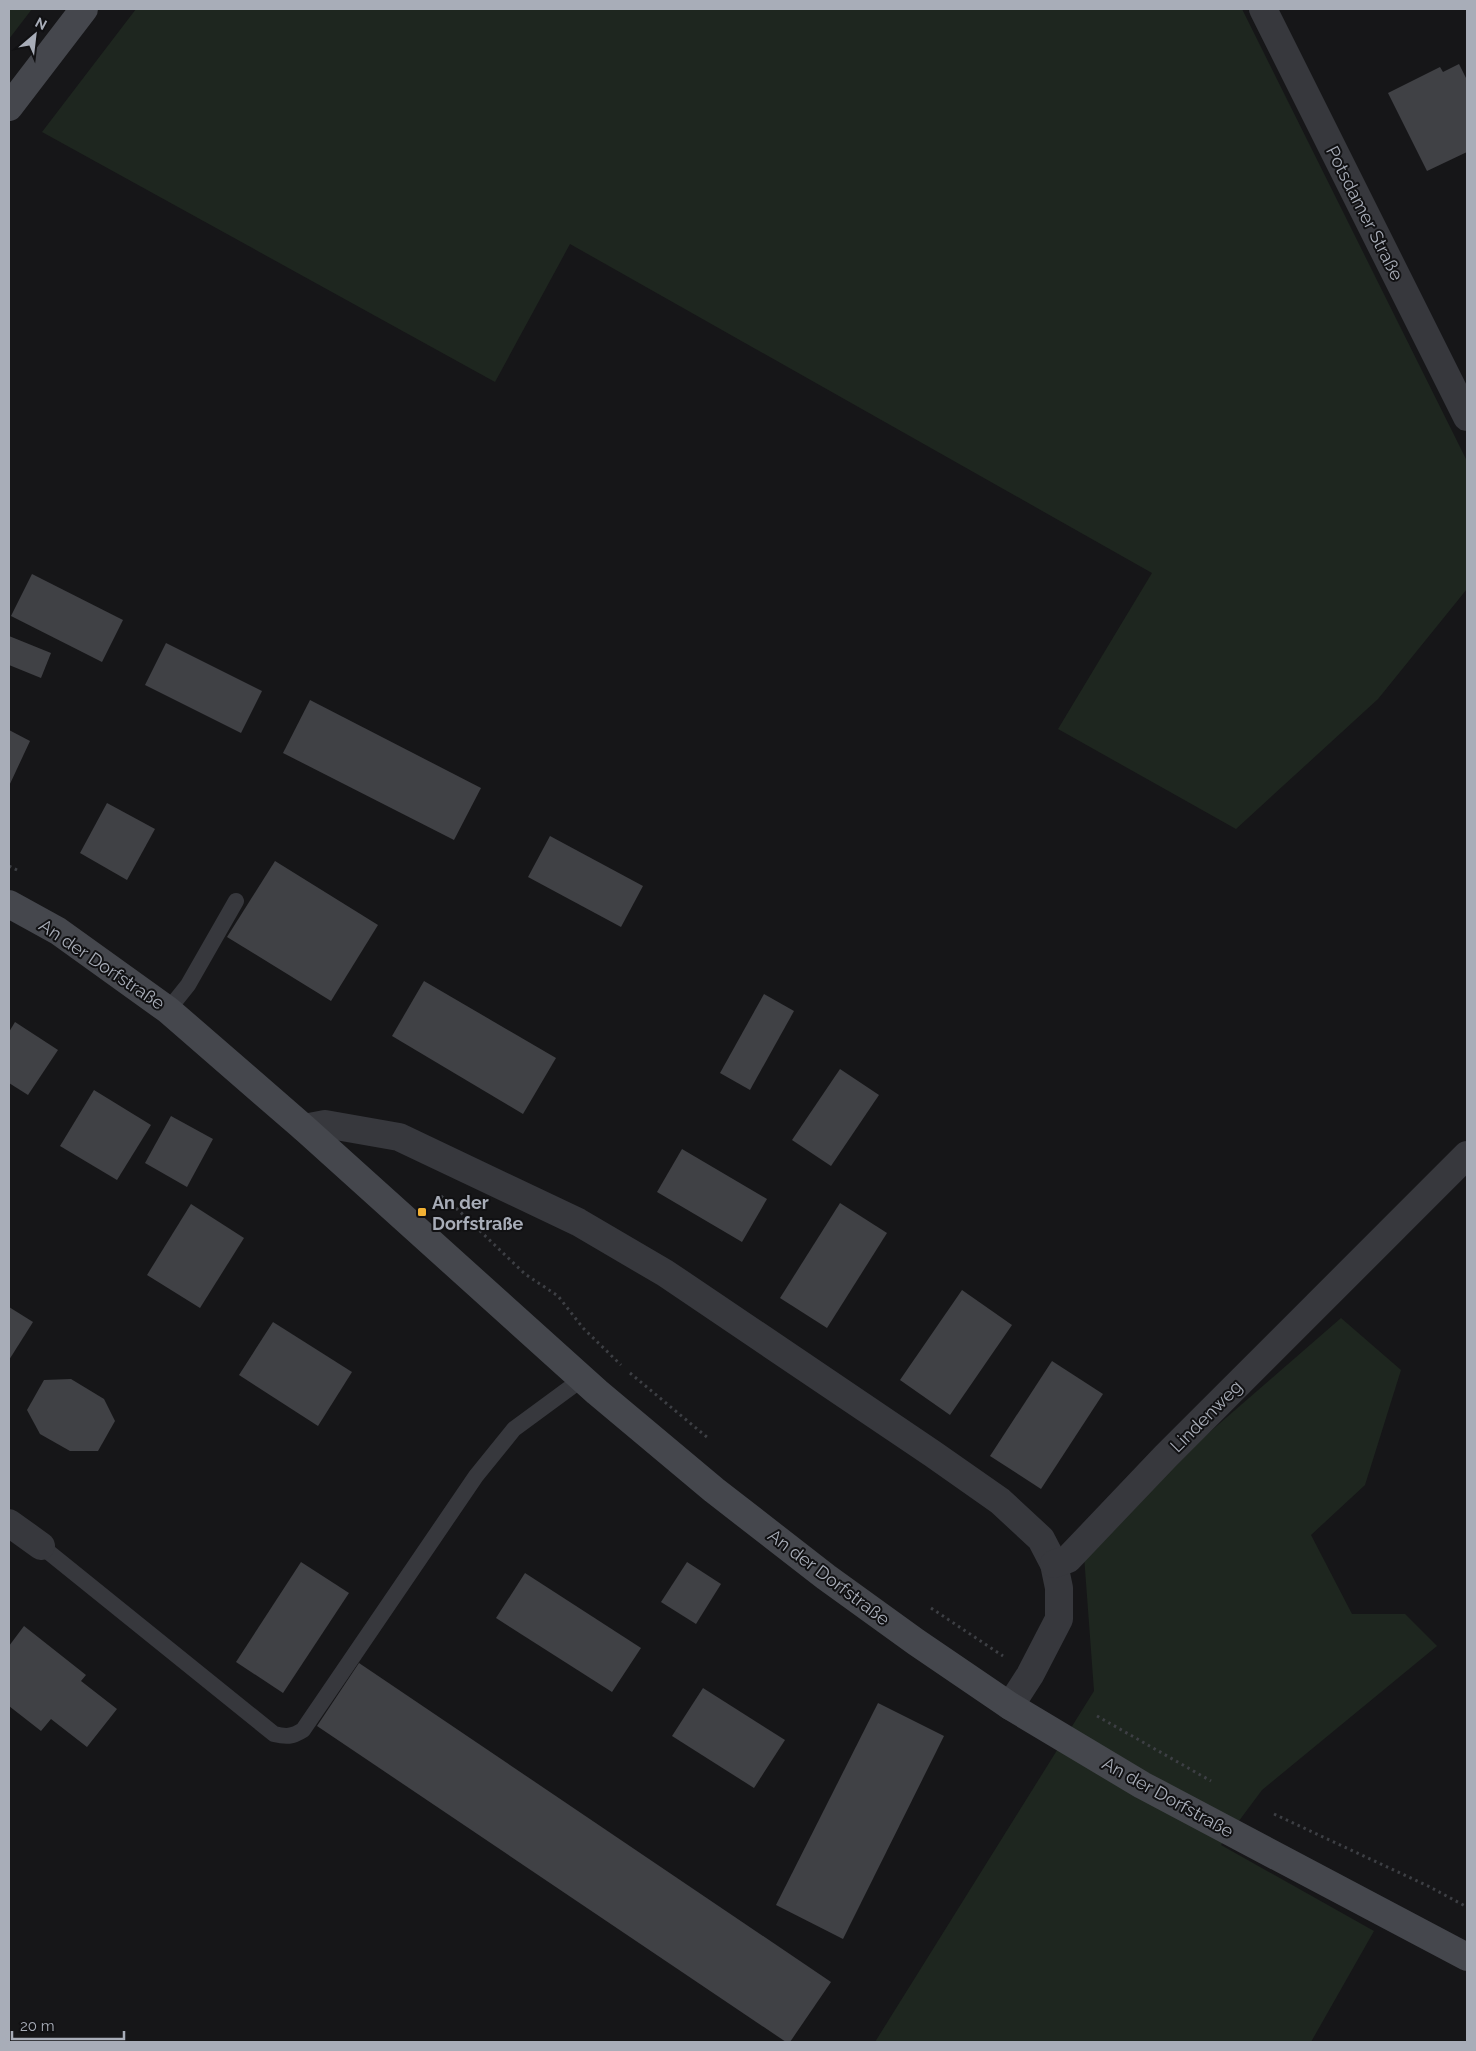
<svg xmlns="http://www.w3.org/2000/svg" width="1476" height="2051" font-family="Raleway,sans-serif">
<rect width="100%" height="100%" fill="#161618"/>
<!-- green -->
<g fill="#1e261f">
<path d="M9 9H32L9 39Z"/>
<path d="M136 9H1242L1467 461V589L1378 699 1236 829 1058 729 1152 573 570 244 495 382 42 132Z"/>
<path d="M1341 1318 1401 1370 1365 1485 1311 1535 1352 1614H1405L1437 1646 1262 1790 1221 1845 1374 1931 1311 2042H875L1094 1691 1083 1542Z"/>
</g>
<!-- building -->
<g fill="#404145">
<path d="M1459 64 1467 80V152L1427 171 1388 93 1440 67 1443 72Z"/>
<path d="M32 574 123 620 102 662 11 616Z"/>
<path d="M9 636 51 653 41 678 9 665Z"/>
<path d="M166 643 262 691 241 733 145 685Z"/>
<path d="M310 700 481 788 454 840 283 753Z"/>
<path d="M9 730 30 741 9 786Z"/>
<path d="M107 803 155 829 127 880 80 853Z"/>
<path d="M550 836 643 886 621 927 528 877Z"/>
<path d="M275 861 378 925 331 1001 227 937Z"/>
<path d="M424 981 556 1058 523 1114 392 1036Z"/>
<path d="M764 994 794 1011 750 1090 720 1073Z"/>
<path d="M15 1022 58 1050 28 1095 9 1083V1032Z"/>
<path d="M840 1069 879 1095 831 1166 792 1140Z"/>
<path d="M94 1090 151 1125 117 1180 60 1146Z"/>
<path d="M171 1116 213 1139 187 1187 145 1163Z"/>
<path d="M682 1149 767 1199 742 1242 657 1192Z"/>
<path d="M840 1203 887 1233 827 1328 780 1298Z"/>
<path d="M191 1204 244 1238 200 1308 147 1275Z"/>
<path d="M962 1290 1012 1325 950 1415 900 1380Z"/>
<path d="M9 1307 33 1322 9 1360Z"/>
<path d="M273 1322 352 1372 318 1426 239 1375Z"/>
<path d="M1052 1361 1103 1394 1041 1489 990 1456Z"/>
<path d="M71 1379 104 1399 115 1421 98 1451H70L40 1434 27 1410 44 1380Z"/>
<path d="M301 1562 349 1593 283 1693 236 1662Z"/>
<path d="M687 1562 721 1584 696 1624 661 1602Z"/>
<path d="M525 1573 641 1648 612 1692 496 1618Z"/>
<path d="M24 1626 86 1675 81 1681 117 1709 87 1747 51 1719 41 1731 9 1706V1646Z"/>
<path d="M359 1663 831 1982 790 2042H786L317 1726Z"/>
<path d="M703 1688 785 1740 754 1788 672 1736Z"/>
<path d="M878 1703 944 1736 843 1939 776 1905Z"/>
</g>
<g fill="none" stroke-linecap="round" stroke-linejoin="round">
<!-- path -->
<g stroke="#3d3f44" stroke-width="3" stroke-dasharray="2.5 4" stroke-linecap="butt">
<path d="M9 866 17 870"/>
<path d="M441 1196 456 1208 525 1274 558 1296 583 1328 621 1365"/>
<path d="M630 1373 708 1438"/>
<path d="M931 1608 1003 1656"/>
<path d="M1097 1716 1211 1781"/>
<path d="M1274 1814 1428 1886 1467 1907"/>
</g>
<!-- lane -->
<g stroke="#37383d" stroke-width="16">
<path d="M168 1010 188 985 236 901"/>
<path d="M41 1546 274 1734C286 1737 292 1737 303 1730L476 1476 514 1429 582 1379"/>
</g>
<!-- street -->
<g stroke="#37383d" stroke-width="28">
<path d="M1263 9 1467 417"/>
<path d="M304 1128 325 1124 399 1137 578 1222 665 1273 933 1454 1000 1501 1041 1539 1054 1564 1059 1588V1619L1030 1675 1010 1706"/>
<path d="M9 1523 41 1546"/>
<path d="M1054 1564 1068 1559 1166 1456 1467 1155"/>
</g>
<!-- secondary -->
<g stroke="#45474d" stroke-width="28">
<path d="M9 107 84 9"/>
<path d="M9 904 58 931 168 1010 304 1128 597 1392 714 1490 826 1577 916 1642 1010 1706 1142 1785 1467 1957"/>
</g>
</g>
<!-- markers -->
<rect fill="#f2b134" stroke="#111113" stroke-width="2" x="417" y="1207" width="10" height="10" rx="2.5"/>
<g text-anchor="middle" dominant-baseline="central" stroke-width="4" stroke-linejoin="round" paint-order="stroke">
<!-- street labels -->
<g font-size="18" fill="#a8adb8" stroke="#111113">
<text transform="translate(1365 213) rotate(63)">Potsdamer Straße</text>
<text transform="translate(102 964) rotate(34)">An der Dorfstraße</text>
<text transform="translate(1206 1416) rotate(-45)">Lindenweg</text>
<text transform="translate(829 1577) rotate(37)">An der Dorfstraße</text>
<text transform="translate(1168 1797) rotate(29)">An der Dorfstraße</text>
</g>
<!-- poi labels -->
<g font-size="18" font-weight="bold" fill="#a8adb8" stroke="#111113" text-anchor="start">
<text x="432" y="1202">An der<tspan x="432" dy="21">Dorfstraße</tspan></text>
</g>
</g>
<!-- border -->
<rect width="1476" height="2051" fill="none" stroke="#a8adb8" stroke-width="20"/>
<!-- north arrow -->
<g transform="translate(35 35) rotate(28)" stroke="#111113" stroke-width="4" paint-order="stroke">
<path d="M0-4L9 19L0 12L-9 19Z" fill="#a8adb8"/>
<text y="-8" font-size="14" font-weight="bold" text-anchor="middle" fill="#a8adb8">N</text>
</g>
<!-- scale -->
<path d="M12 2031v8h112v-8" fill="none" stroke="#a8adb8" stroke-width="2.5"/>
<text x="20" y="2031" font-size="15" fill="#a8adb8" stroke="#111113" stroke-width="4" paint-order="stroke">20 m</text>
</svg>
